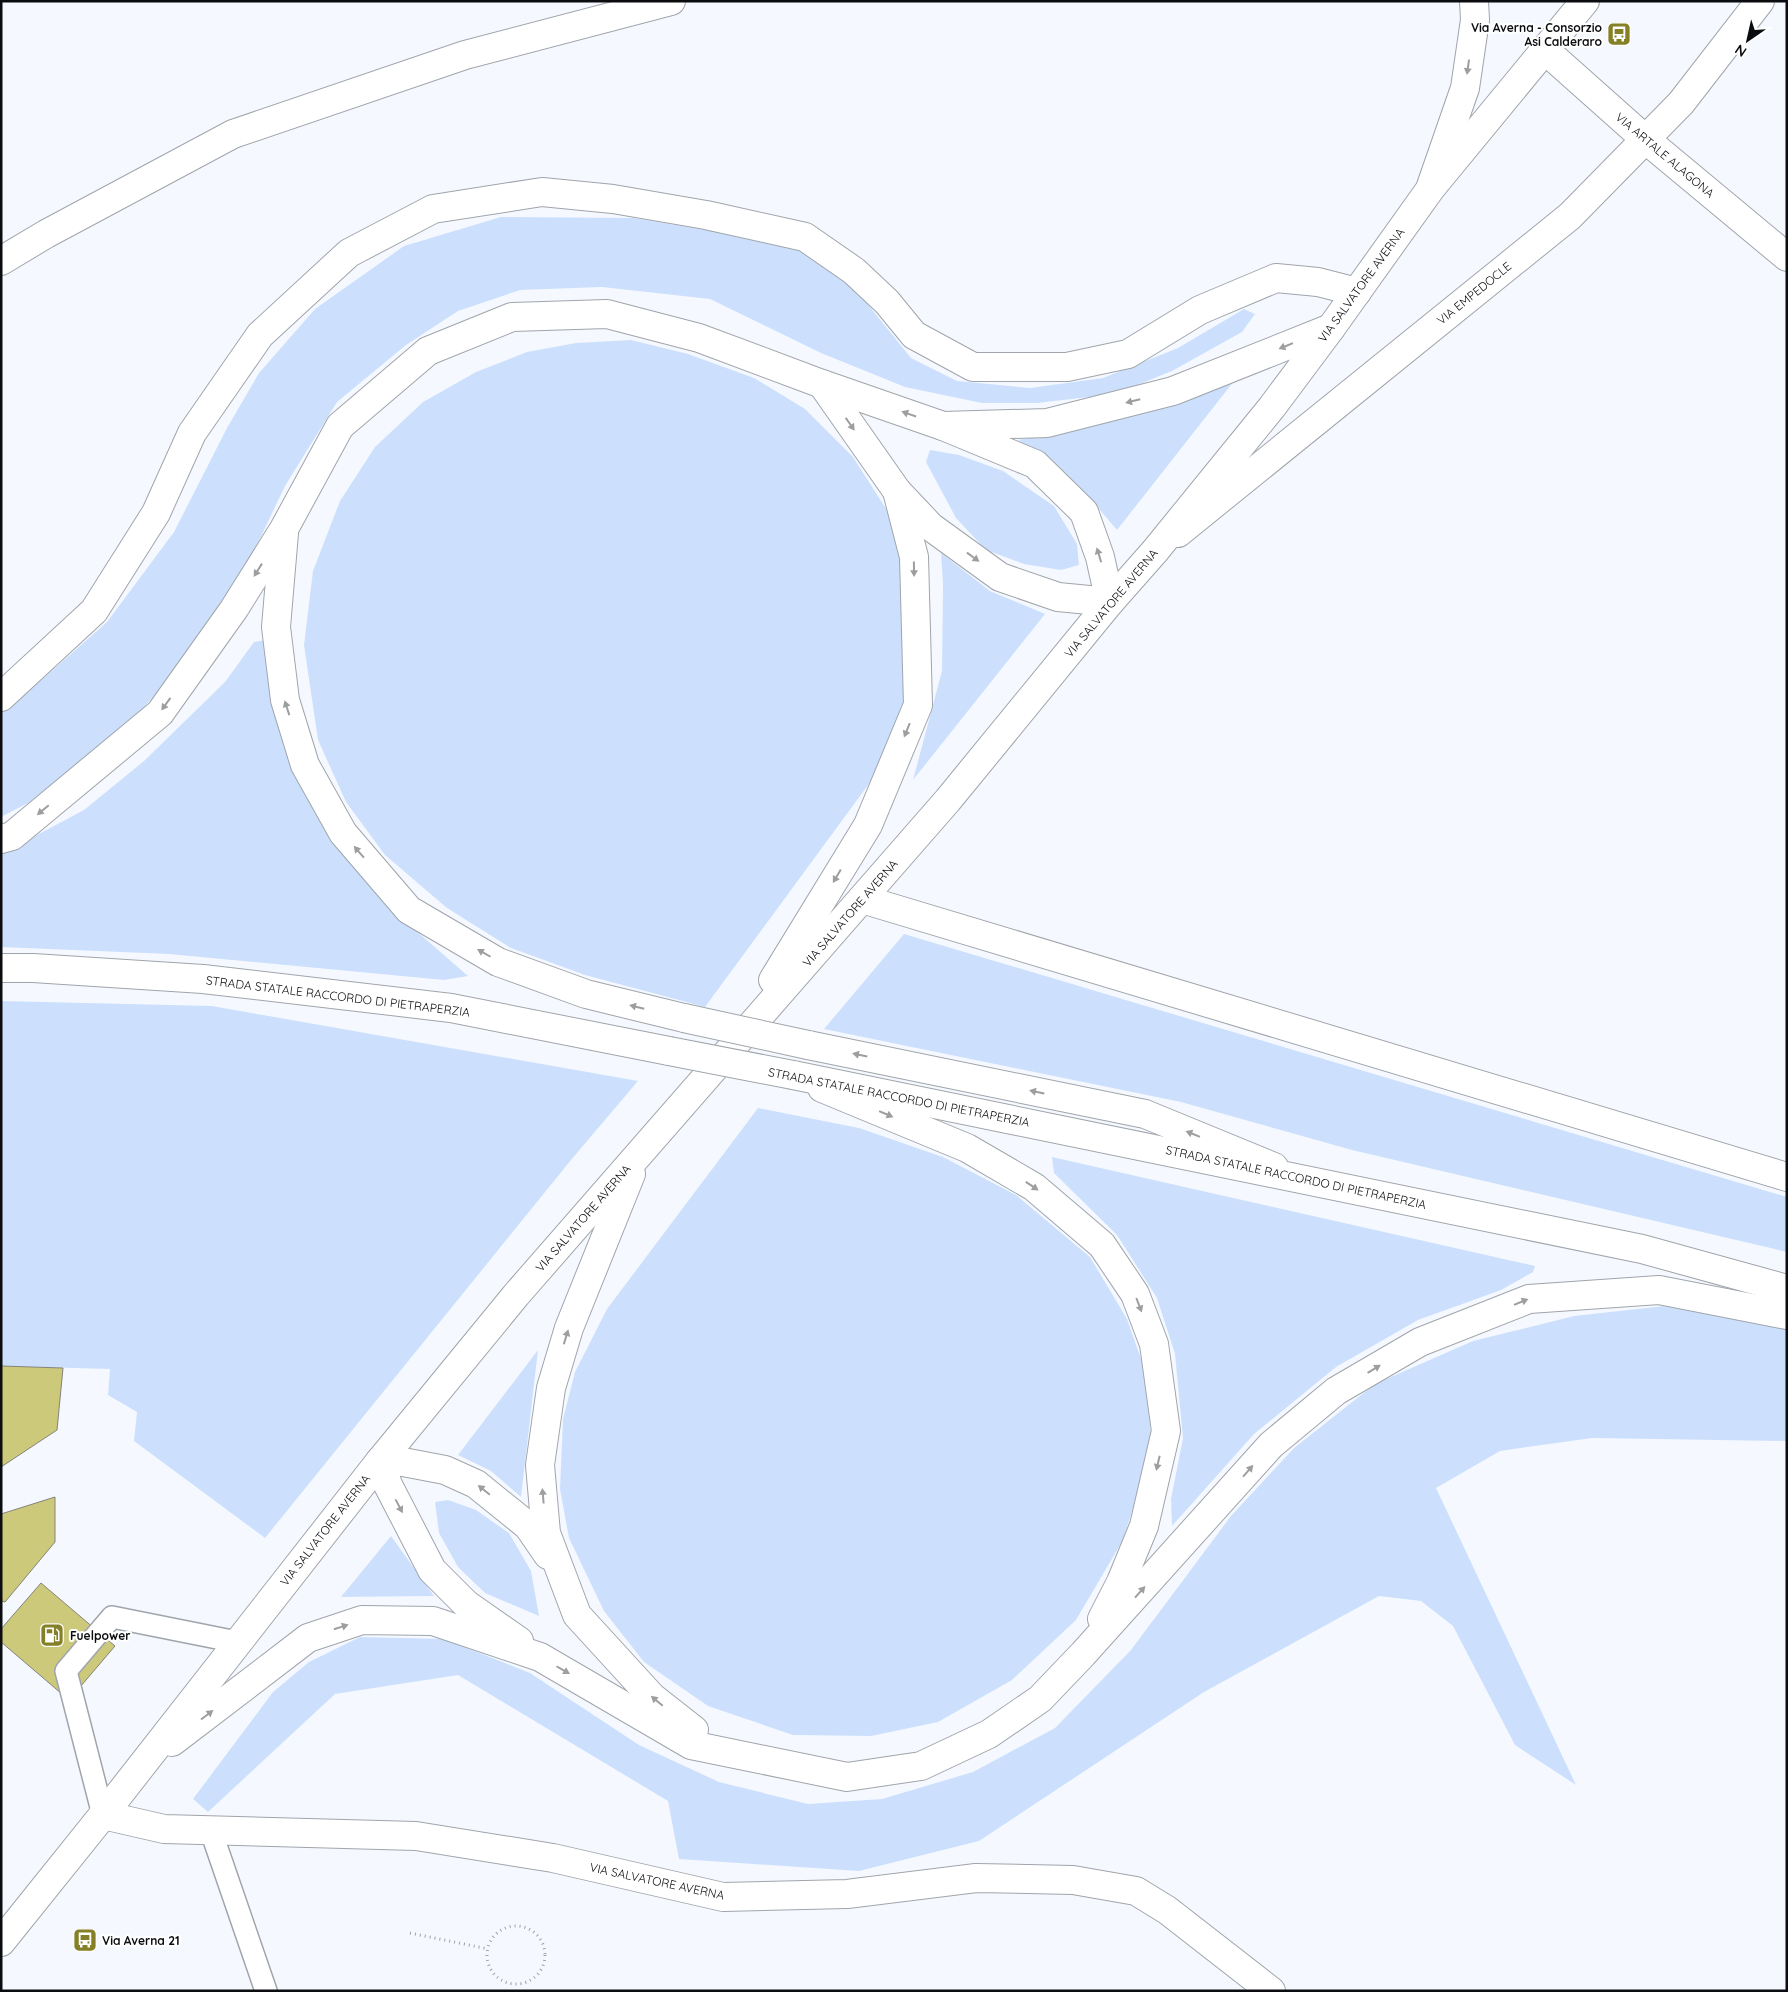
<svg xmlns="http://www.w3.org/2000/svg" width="1788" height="1992" font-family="Quicksand,sans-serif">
<rect width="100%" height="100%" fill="#f5f9ff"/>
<!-- green -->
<g fill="#cce0fd">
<path d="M501 217 634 218 789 244 849 281 911 358 957 381 1030 388 1103 378 1178 348 1244 309 1255 314 1242 332 1172 371 1115 394 1037 403H982L905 387 821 353 710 299 602 287 520 290 458 311 406 345 337 402 285 486 247 566 185 663 127 725 28 803 1 817V709L29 691 107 622 174 532 227 428 259 373 315 309 404 246Z"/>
<path d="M631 340 688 354 754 378 805 409 853 457 890 515 907 579 906 697 885 762 705 1007 585 975 511 948 447 908 385 855 346 802 318 740 304 645 313 571 340 501 375 447 423 402 476 372 527 352 576 343Z"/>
<path d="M1238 376 1117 530 1088 496 1057 466 1018 440 1065 431Z"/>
<path d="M930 450 959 455 1003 471 1054 506 1077 544 1079 565 1061 570 1024 564 986 550 956 518 926 462Z"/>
<path d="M941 553 990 591 1045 614 913 780 942 671 943 584Z"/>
<path d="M265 640 279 720 406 922 468 976 444 980 169 954 1 947V854L84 810 144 761 225 682 254 642Z"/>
<path d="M904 934 1787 1197V1252L1352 1150 1181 1102 824 1029Z"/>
<path d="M1 1001 212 1006 638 1081 571 1160 265 1538 134 1441 137 1412 108 1395 110 1369 1 1366Z"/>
<path d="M758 1108 859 1128 943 1157 1016 1195 1090 1257 1127 1319 1146 1373 1152 1447 1123 1540 1076 1620 1012 1680 938 1722 871 1736 793 1735 708 1706 644 1662 604 1611 569 1538 560 1489 563 1419 575 1372 607 1309Z"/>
<path d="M1052 1157 1535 1266 1533 1272 1501 1290 1418 1320 1336 1367 1254 1434 1172 1526 1171 1499 1183 1438 1175 1354 1157 1298 1117 1235 1054 1173Z"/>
<path d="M1664 1306 1787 1326V1441L1592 1438 1500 1451 1436 1488 1576 1785 1515 1745 1453 1626 1421 1601 1379 1596 1204 1692 979 1841 859 1871 679 1859 668 1801 458 1675 335 1694 208 1812 193 1799 273 1692 309 1662 360 1637 444 1639 530 1673 639 1745 719 1782 808 1804 882 1799 973 1772 1055 1728 1131 1650 1231 1516 1294 1448 1375 1384 1473 1341 1574 1316Z"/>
<path d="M538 1350 521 1497 491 1471 458 1455Z"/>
<path d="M448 1500 476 1510 509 1533 531 1571 539 1616 485 1593 458 1567 439 1533 435 1502Z"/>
<path d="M391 1536 434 1596 341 1597Z"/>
</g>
<!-- building -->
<g fill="#cdc97a" stroke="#83837b">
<path d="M1 1366 63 1368 57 1430 1 1467Z"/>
<path d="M55 1497V1542L5 1602 1 1601V1514Z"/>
<path d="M41 1583 115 1646 69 1700 1 1642V1629Z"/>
</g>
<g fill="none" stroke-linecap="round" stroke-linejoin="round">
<!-- service casing -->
<g stroke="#a0a5ab" stroke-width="24">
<g id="service">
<path d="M103 1815 66 1671 112 1617 237 1642"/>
<path d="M211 1831 266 1991"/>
</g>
</g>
<!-- minor casing -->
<g stroke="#a0a5ab" stroke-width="30">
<g id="minor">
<path d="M1545 50 1645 139 1787 257"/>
<path d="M1431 186 1465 88 1475 20 1474 1"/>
<path d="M1 261 46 234 233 134 465 55 671 1"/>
<path d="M1178 533 1570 216 1681 103 1760 1"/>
<path d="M1 697 94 611 156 513 192 433 260 335 349 253 433 209 542 192 613 199 706 215 805 237 854 271 887 302 914 335 973 367H1067L1128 354 1200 310 1276 278 1318 282 1357 292"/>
<path d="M862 899 1787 1177"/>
<path d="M103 1815 164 1829 416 1836 553 1858 723 1897 847 1894 976 1878 1073 1880 1136 1891 1167 1910 1271 1991"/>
</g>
</g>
<!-- tertiary casing -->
<g stroke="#a0a5ab" stroke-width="30">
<g id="tertiary">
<path d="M943 426 1047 423 1173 391 1331 328"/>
<path d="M897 491 931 527 1000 577 1058 597 1110 602 1155 551 1272 407 1331 328 1431 188 1585 1"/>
</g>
</g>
<!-- secondary casing -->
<g stroke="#a0a5ab" stroke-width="30">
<g id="secondary">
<path d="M284 533 276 627 285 700 305 765 343 833 409 910 498 962 586 994 684 1018"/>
<path d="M1 839 12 836 160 713 234 609 284 529 340 426 428 351 512 317 607 314 699 338 822 384 943 426 1035 464 1084 512 1100 557 1110 602 948 800 516 1295 380 1461 103 1815 1 1942"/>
<path d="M773 980 868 825 918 705 914 557 897 491 822 384"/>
<path d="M808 1045 1145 1114 1274 1167"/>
<path d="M822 1088 967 1148 1034 1187 1102 1245 1135 1294 1154 1344 1166 1431 1144 1526 1121 1582 1102 1619"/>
<path d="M631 1174 569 1328 551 1388 540 1465 546 1533 577 1615 652 1697 694 1730"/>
<path d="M380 1461 388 1485 432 1570 466 1604 519 1641"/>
<path d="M380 1461 403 1462 445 1470 476 1484 528 1526 548 1555"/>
<path d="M172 1742 308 1638 362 1620 433 1621 540 1657 691 1745 847 1777 921 1766 989 1734 1040 1699 1083 1654 1271 1445 1336 1391 1420 1342 1529 1299 1659 1290 1787 1315"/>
</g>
</g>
<!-- primary casing -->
<g stroke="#a0a5ab" stroke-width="30">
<g id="primary">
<path d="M1 968H33L203 979 451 1008 669 1051"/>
<path d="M793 1075 1642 1249 1787 1289"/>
</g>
</g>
<!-- path -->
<g stroke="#9fa2a7" stroke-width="3" stroke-dasharray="1 4" stroke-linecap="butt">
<circle cx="516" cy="1955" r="29"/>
<path d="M410 1933 488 1949"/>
</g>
<!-- service -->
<use href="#service" stroke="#fff" stroke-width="21"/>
<!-- minor -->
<use href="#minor" stroke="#fff" stroke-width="28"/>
<!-- tertiary -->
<use href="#tertiary" stroke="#fff" stroke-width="28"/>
<!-- secondary -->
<use href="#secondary" stroke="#fff" stroke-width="28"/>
<!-- primary -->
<use href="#primary" stroke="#fff" stroke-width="28"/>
<!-- secondary-bridge casing -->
<g stroke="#a0a5ab" stroke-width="30" stroke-linecap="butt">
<path id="secondary-bridge" d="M684 1018 808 1045"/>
</g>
<!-- primary-bridge casing -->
<g stroke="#a0a5ab" stroke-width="30" stroke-linecap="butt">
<path id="primary-bridge" d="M669 1051 793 1075"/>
</g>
<!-- secondary-bridge -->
<use href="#secondary-bridge" stroke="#fff" stroke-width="28"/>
<!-- primary-bridge -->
<use href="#primary-bridge" stroke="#fff" stroke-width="28"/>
</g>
<!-- one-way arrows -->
<defs><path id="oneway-solid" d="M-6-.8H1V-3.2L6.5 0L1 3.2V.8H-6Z" transform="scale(1.25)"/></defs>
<g fill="#9d9e9f">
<use href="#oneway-solid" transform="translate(1468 67) rotate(98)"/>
<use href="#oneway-solid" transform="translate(1286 346) rotate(158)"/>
<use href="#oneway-solid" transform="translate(1133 401) rotate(166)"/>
<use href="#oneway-solid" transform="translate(909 414) rotate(-161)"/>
<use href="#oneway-solid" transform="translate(850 424) rotate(55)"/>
<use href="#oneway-solid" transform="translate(1099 555) rotate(-107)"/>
<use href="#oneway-solid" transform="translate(973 557) rotate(36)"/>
<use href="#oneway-solid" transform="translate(914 569) rotate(89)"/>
<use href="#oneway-solid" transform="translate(258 570) rotate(122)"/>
<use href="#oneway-solid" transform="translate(166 704) rotate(126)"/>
<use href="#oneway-solid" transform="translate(287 708) rotate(-108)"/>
<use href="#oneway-solid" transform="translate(907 730) rotate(112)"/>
<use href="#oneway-solid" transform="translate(43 810) rotate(140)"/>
<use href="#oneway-solid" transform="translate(359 852) rotate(-131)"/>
<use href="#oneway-solid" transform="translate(837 876) rotate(121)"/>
<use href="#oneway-solid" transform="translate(484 953) rotate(-150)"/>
<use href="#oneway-solid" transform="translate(637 1007) rotate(-166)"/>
<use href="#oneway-solid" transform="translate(860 1055) rotate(-168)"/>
<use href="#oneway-solid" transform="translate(1037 1092) rotate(-168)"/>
<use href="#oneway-solid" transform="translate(886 1114) rotate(23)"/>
<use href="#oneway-solid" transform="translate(1193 1134) rotate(-158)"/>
<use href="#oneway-solid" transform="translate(1032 1186) rotate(34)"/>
<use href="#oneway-solid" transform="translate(1521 1302) rotate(-22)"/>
<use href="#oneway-solid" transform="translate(1139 1305) rotate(69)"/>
<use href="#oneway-solid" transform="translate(566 1337) rotate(-73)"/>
<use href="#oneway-solid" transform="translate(1374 1369) rotate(-31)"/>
<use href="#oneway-solid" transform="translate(1158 1463) rotate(103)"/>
<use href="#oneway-solid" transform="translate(1248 1471) rotate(-49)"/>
<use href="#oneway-solid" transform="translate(484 1490) rotate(-141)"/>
<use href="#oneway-solid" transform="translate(543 1496) rotate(-95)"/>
<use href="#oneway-solid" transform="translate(399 1506) rotate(62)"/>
<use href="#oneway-solid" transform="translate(1140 1592) rotate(-48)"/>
<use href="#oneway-solid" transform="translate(341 1627) rotate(-18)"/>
<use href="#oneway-solid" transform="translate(563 1670) rotate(30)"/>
<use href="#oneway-solid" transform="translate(657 1701) rotate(-140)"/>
<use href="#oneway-solid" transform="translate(207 1715) rotate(-37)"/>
</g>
<!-- icons -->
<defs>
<g id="bus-square" transform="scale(1.25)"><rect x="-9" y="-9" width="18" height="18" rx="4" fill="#858027" stroke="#fff"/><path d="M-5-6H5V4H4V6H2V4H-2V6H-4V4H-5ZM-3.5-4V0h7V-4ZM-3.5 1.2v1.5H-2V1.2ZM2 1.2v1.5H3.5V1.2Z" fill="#fff"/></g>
<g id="fuel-square" transform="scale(1.25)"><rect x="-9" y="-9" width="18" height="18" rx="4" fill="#858027" stroke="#fff"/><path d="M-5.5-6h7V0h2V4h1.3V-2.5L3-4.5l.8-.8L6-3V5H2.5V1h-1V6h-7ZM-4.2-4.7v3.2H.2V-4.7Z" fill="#fff"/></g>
</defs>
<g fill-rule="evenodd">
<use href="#bus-square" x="1619" y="34"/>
<use href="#fuel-square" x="52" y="1635"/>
<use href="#bus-square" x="85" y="1940"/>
</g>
<g text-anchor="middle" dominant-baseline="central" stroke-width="4" stroke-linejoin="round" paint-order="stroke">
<!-- poi labels -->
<g font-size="12" font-weight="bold" fill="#0b0c0f" stroke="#fff" text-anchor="start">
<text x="1602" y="27" text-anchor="end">Via Averna - Consorzio<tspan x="1602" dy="14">Asi Calderaro</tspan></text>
<text x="70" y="1635">Fuelpower</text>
<text x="102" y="1940">Via Averna 21</text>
</g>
<!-- street labels -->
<g font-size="12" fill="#0b0c0f" stroke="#fff">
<text transform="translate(1665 155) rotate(40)">VIA ARTALE ALAGONA</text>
<text transform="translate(1361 285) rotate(-54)">VIA SALVATORE AVERNA</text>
<text transform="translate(1474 293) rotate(-39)">VIA EMPEDOCLE</text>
<text transform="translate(1111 603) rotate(-50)">VIA SALVATORE AVERNA</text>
<text transform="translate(850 913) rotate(-49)">VIA SALVATORE AVERNA</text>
<text transform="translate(338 996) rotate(7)">STRADA STATALE RACCORDO DI PIETRAPERZIA</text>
<text transform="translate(899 1097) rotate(11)">STRADA STATALE RACCORDO DI PIETRAPERZIA</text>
<text transform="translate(1296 1177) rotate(12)">STRADA STATALE RACCORDO DI PIETRAPERZIA</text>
<text transform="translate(583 1218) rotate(-49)">VIA SALVATORE AVERNA</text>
<text transform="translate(325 1530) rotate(-52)">VIA SALVATORE AVERNA</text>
<text transform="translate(657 1881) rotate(12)">VIA SALVATORE AVERNA</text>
</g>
</g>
<!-- border -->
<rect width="1788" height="1992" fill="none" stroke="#0b0c0f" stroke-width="5"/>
<!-- north arrow -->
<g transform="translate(1748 40) rotate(214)" stroke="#ffffff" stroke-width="4" paint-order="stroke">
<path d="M0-4L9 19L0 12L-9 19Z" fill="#0b0c0f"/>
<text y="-8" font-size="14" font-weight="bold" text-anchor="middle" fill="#0b0c0f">N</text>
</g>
</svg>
